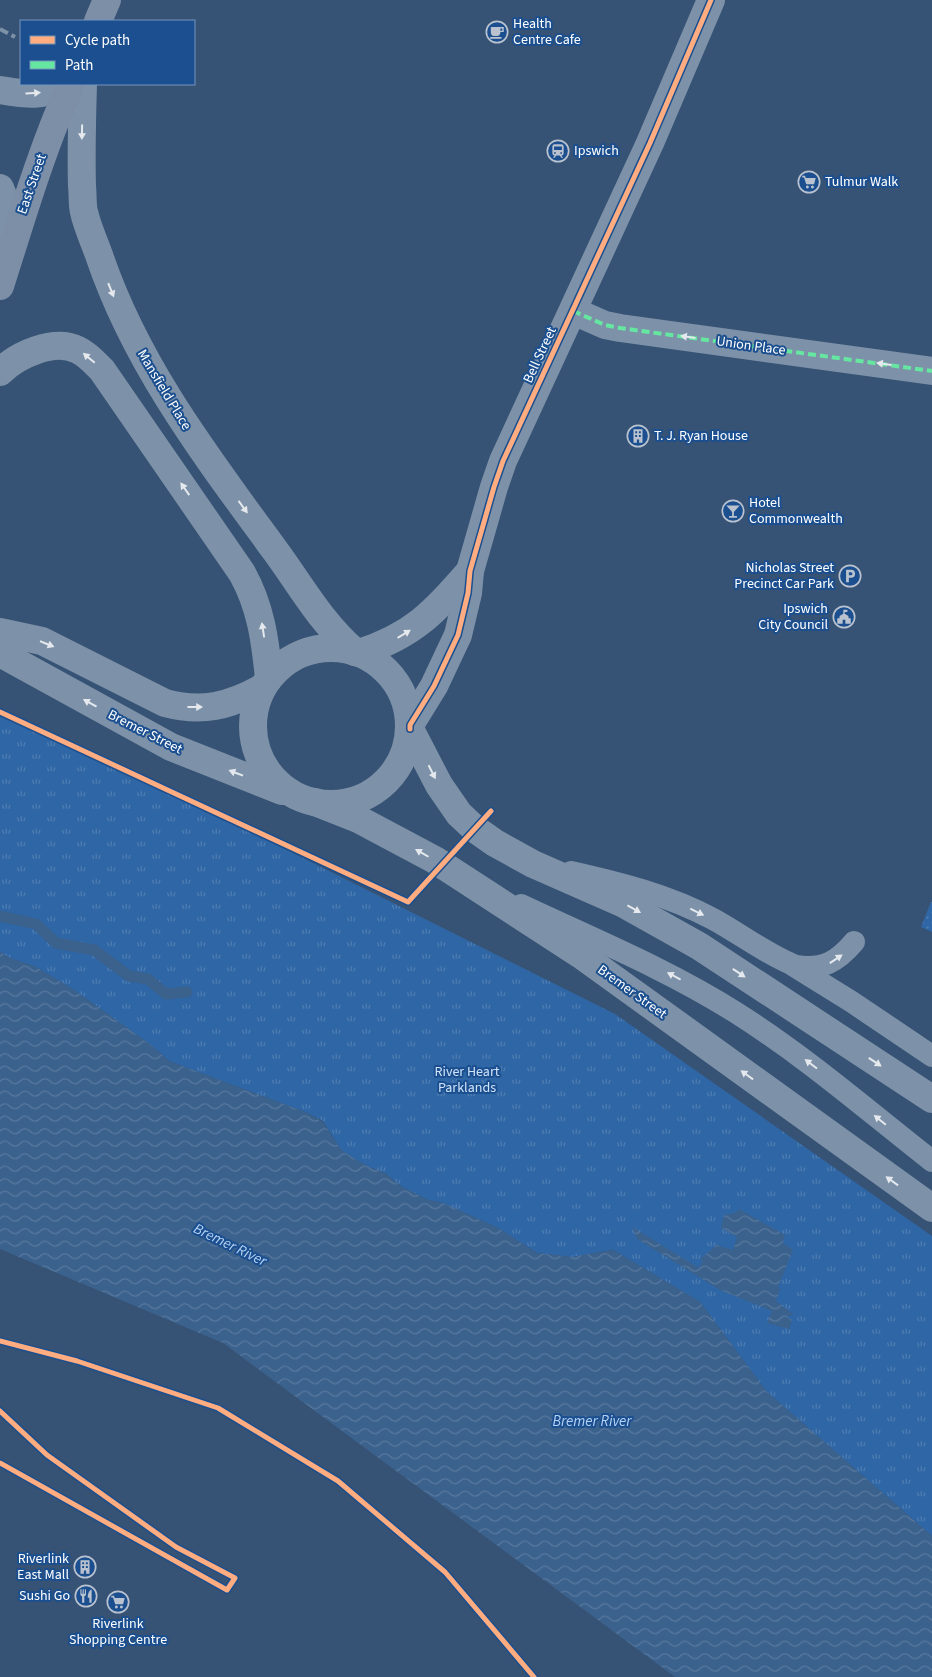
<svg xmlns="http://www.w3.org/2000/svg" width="932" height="1677" font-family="'Source Sans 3',sans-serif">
<defs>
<pattern id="grass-dots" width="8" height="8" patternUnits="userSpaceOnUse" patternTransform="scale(1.25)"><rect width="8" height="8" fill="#2f66a5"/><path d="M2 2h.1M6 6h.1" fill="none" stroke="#4e7db2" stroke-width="1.8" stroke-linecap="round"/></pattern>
<pattern id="park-tufts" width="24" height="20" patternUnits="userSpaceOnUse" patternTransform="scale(1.25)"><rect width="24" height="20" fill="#2f66a5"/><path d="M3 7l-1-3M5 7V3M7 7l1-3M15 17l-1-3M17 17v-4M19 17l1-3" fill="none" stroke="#4e7db2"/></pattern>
<pattern id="water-waves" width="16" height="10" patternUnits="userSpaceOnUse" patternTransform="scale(1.25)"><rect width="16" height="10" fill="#3b618d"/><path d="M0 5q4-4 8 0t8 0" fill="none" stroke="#58799e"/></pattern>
</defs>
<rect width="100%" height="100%" fill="#365274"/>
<!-- grass -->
<path fill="url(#grass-dots)" d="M931 902H932V932L921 927Z"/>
<!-- park -->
<path fill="url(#park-tufts)" d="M0 712 247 830 615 1014 932 1236V1536L767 1392 700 1302 613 1250 572 1257 537 1253 498 1228 443 1203 428 1200 402 1187 385 1173 369 1167 355 1159 341 1150 323 1121 305 1112 169 1061 151 1045 74 990 36 967 10 958 0 952Z"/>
<!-- water -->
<g fill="url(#water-waves)">
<path d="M0 952 10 958 36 967 74 990 151 1045 169 1061 305 1112 323 1122 341 1150 355 1159 369 1167 385 1173 402 1187 428 1200 443 1203 498 1228 537 1253 572 1257 613 1250 700 1302 767 1392 932 1536V1677H675L223 1343 0 1249Z"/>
<path d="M739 1209 785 1235 783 1243 793 1250 778 1287 780 1289 776 1301 793 1314 787 1317 792 1320 789 1329 767 1323 772 1311 720 1290 637 1239 632 1227 699 1268 703 1261 700 1259 717 1245 733 1250 737 1237 721 1228 724 1215 735 1213Z"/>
</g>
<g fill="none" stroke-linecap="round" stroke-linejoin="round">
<!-- stream -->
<path stroke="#3b618d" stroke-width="11" d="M0 916 36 924 56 943 94 950 129 976 148 979 166 994 187 992"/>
<!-- service -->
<g stroke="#7d92a8" stroke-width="22">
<path d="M571 872C620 883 668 895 713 919 739 933 769 956 796 966 823 970 837 962 854 942"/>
<path d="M521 905C593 939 667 969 735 1012 805 1056 867 1110 932 1161"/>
<path d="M794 966 852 1002 932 1056"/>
</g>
<!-- minor -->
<g stroke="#7d92a8" stroke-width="28">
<path d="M573 311 605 325 620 328 932 371"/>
<path d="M359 653C414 635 433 613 470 571"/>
<path d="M410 725 434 686 458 635 468 593 470 571 494 487 503 461 650 143 711 0"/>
</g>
<!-- tertiary -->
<g stroke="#7d92a8" stroke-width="28">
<path d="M83 84C82 118 81 152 82 186 83 194 82 204 84 212 87 226 94 241 99 255 136 365 206 456 274 549 300 584 321 623 355 652"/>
<path d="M0 90C24 94 42 98 63 84"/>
<path d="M0 188 4 198 12 245"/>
<path d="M0 372C17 355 54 338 78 350 87 354 95 363 102 370L242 573C261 607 265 640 269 678"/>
<path d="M0 632 42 641 165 703C202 713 229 706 262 688"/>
<circle cx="331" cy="726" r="78"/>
<path d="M0 653 171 747 282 791"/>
<path d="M410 729 439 785 459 814 475 829 495 843 533 864 624 904 699 946 932 1099"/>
<path d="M315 802 358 819 435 860 581 955 932 1208"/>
</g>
<!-- primary -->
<g stroke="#7d8ea7" stroke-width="28">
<path d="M98 21 107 0"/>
<path d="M0 286C22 217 41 151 71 84"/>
</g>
<!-- rail -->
<path stroke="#7e92a7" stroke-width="4" stroke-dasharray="9 4" stroke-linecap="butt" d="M0 29 15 37"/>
<!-- quiet -->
<path stroke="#66e7a1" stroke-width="4" stroke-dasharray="8 4" stroke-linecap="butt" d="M573 311 605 325 620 328 932 371"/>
<!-- cycleway casing -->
<g stroke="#1b4f8f" stroke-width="8">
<g id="cycleway">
<path d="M0 712 408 902 491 811"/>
<path d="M410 729V725L434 686 458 635 468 593 470 571 494 487 503 461 650 143 711 0"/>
<path d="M0 1341 77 1361 218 1408 338 1481 445 1572 534 1677"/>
<path d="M0 1411 47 1455 176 1547 235 1578 227 1590 0 1463"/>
</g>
</g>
<!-- cycleway -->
<use href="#cycleway" stroke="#ffac80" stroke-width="5"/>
</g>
<!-- one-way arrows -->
<defs><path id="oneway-solid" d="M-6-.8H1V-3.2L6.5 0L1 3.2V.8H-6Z" transform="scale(1.25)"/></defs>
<g fill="#e5e9ee">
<use href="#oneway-solid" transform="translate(33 93) rotate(-3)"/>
<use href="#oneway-solid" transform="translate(82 132) rotate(91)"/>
<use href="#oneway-solid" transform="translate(111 290) rotate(68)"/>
<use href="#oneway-solid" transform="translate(688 337) rotate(-172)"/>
<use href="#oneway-solid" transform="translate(89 358) rotate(-140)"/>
<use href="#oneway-solid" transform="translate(884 364) rotate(-172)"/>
<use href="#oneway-solid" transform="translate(185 489) rotate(-125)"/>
<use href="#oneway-solid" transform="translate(243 507) rotate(54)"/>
<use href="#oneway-solid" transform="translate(263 630) rotate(-99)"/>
<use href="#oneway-solid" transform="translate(404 634) rotate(-31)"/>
<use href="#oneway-solid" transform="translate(47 644) rotate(22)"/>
<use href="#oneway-solid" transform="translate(90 703) rotate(-151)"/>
<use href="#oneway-solid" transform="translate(195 707)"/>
<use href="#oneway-solid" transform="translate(432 772) rotate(63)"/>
<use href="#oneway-solid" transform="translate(236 773) rotate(-159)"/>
<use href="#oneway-solid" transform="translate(422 853) rotate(-150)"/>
<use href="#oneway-solid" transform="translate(634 909) rotate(29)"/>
<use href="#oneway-solid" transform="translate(697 912) rotate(26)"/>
<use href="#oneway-solid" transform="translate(836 959) rotate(-34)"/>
<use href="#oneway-solid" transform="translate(739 973) rotate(34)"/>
<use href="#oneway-solid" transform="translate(674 976) rotate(-152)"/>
<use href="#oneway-solid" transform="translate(875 1062) rotate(33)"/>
<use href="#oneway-solid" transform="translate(811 1064) rotate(-143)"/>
<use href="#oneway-solid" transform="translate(747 1075) rotate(-144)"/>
<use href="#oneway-solid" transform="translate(880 1120) rotate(-141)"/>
<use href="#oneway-solid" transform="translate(892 1181) rotate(-144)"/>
</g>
<!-- icons -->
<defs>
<g id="cafe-ring" transform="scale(1.125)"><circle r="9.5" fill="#1b4f8f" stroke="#b9c2ce" stroke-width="1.5"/><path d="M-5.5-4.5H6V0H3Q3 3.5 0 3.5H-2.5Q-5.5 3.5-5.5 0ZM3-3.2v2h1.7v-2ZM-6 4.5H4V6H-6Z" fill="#b9c2ce"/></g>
<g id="station-ring" transform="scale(1.125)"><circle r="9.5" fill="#1b4f8f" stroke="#b9c2ce" stroke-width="1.5"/><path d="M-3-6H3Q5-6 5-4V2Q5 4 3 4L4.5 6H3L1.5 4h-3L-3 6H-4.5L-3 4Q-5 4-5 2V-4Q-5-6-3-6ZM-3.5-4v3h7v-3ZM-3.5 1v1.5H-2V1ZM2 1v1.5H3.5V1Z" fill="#b9c2ce"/></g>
<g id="supermarket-ring" transform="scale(1.125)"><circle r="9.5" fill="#1b4f8f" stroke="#b9c2ce" stroke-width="1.5"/><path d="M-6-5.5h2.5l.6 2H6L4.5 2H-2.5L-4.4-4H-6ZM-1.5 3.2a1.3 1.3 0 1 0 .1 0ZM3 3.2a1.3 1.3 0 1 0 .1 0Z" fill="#b9c2ce"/></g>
<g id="building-ring" transform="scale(1.125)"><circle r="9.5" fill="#1b4f8f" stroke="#b9c2ce" stroke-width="1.5"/><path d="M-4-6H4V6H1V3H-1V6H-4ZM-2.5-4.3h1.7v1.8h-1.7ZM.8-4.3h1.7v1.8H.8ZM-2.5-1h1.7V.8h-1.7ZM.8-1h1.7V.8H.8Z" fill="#b9c2ce"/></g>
<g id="bar-ring" transform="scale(1.125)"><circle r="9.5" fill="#1b4f8f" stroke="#b9c2ce" stroke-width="1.5"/><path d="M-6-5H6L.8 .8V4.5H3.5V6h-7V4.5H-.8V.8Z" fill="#b9c2ce"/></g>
<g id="parking-ring" transform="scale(1.125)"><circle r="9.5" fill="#1b4f8f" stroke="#b9c2ce" stroke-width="1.5"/><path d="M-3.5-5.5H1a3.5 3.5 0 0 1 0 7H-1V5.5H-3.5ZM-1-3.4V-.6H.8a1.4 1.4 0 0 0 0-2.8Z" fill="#b9c2ce"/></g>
<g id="civic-ring" transform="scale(1.125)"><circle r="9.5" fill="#1b4f8f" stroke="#b9c2ce" stroke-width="1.5"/><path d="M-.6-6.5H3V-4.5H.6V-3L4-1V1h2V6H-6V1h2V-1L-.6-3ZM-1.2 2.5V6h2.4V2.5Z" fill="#b9c2ce"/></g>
<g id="restaurant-ring" transform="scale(1.125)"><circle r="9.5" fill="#1b4f8f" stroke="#b9c2ce" stroke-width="1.5"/><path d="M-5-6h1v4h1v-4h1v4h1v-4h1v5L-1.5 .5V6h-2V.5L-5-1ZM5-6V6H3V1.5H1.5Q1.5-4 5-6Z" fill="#b9c2ce"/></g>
</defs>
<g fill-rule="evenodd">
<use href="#cafe-ring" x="497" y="32"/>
<use href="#station-ring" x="558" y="151"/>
<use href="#supermarket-ring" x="809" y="182"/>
<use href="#building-ring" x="638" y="436"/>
<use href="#bar-ring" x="733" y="511"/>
<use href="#parking-ring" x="850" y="576"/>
<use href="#civic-ring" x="844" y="617"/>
<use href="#building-ring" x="85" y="1567"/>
<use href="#restaurant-ring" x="86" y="1596"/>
<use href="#supermarket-ring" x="118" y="1602"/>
</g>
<g text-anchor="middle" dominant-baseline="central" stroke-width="4" stroke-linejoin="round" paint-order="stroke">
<!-- poi labels -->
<g font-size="14" fill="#fff" stroke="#1b4f8f" text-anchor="start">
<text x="513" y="24">Health<tspan x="513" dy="16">Centre Cafe</tspan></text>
<text x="574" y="151">Ipswich</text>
<text x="825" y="182">Tulmur Walk</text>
<text x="654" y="436">T. J. Ryan House</text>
<text x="749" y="503">Hotel<tspan x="749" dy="16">Commonwealth</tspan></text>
<text x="834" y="568" text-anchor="end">Nicholas Street<tspan x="834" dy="16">Precinct Car Park</tspan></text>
<text x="828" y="609" text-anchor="end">Ipswich<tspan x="828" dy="16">City Council</tspan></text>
<text x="69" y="1559" text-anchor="end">Riverlink<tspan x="69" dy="16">East Mall</tspan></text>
<text x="70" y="1596" text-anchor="end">Sushi Go</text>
<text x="118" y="1624" text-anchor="middle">Riverlink<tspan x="118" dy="16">Shopping Centre</tspan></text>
</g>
<!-- street labels -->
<g font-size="14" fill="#fff" stroke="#1b4f8f">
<text transform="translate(32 184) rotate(-71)">East Street</text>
<text transform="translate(751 346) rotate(8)">Union Place</text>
<text transform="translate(540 355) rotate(-65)">Bell Street</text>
<text transform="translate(164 390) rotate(59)">Mansfield Place</text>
<text transform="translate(145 732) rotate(27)">Bremer Street</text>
<text transform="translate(632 992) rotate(36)">Bremer Street</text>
</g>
<!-- park labels -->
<g font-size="14" fill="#cfe3fa" stroke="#1b4f8f">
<text x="467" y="1072">River Heart<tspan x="467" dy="16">Parklands</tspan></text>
</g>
<!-- water labels -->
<g font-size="15" font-style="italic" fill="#b5d3f5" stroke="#1b4f8f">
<text transform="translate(230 1245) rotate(26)">Bremer River</text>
<text x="592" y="1421">Bremer River</text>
</g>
</g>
<!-- legend -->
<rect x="20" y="20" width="175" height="65" fill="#1b4f8f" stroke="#7695bc"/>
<rect x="30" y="36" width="25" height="8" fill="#ffac80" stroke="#7695bc"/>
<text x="65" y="45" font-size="15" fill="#ffffff">Cycle path</text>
<rect x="30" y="61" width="25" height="8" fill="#66e7a1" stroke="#7695bc"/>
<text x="65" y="70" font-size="15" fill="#ffffff">Path</text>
</svg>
